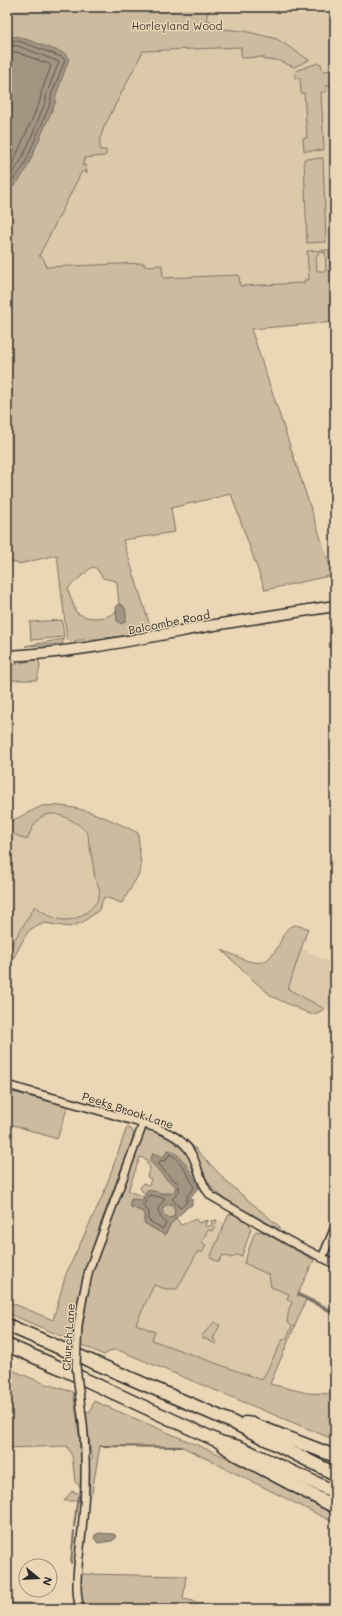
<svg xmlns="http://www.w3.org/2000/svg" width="342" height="1616" font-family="Mali,sans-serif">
<rect width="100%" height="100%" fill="#ebd7b5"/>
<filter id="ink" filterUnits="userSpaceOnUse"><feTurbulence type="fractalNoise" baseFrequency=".025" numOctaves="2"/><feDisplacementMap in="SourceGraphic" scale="8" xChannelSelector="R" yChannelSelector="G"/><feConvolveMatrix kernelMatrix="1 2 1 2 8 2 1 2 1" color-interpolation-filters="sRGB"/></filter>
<g filter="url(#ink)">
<!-- built -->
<g fill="#dbc9aa" fill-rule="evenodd">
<path d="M213 7H335V70L323 71 304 82 307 138H304V151L319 86 335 85V282L240 286 239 275 163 278 162 265 144 266V263L45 267 44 259 39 256 82 170 86 172 82 166 85 158 104 156 106 155 100 150 102 132 142 51 241 47 242 58 264 57 265 60H277L295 67 308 60 283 42 244 31 211 28 206 20 208 12ZM304 159 326 242 307 243Z"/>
<path d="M48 814 69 819 76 823 87 835 93 857 95 879 99 889V895L93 905 84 914 67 921 54 919 35 907 7 952V831L26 840 36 822Z"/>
<path d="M301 948 335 965V1013L288 989Z"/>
<path d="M217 1220 225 1223 210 1258 222 1257 223 1255 232 1258 239 1255 247 1258 245 1263 269 1275 289 1294 292 1301 289 1309 287 1322 293 1326 286 1340 283 1339 262 1380 152 1340 155 1332 136 1324 154 1285 166 1289 198 1251 202 1253 206 1245 202 1242 208 1230 212 1231Z"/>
</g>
<!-- green -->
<g fill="#ccbb9f" stroke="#7c7365" fill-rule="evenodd">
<path d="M7 7H213L208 12 206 20 211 21V28L244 31 277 39 309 60 294 67 277 60H264V57L241 58V47L143 51 104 127 100 139V150H106V155L104 156 85 158 82 166 86 165 87 173 82 171 39 256 44 259 46 267 144 263V266L162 265 163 278 239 275 240 286 304 283V280H309L307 251 329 250 331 273H335V322L251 329 333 575 265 590 231 494 171 508 175 532 123 540 152 632 129 636 70 641 67 639 57 555 19 564 7 560ZM325 252 326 271H317L316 256H318V253ZM92 567 96 568 103 578 116 581 117 583 119 604 123 605 126 616 124 623 117 619 116 611C107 620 86 620 76 612L68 590 69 587Z"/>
<path d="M318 63 321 64 323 71 335 70V85L326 86V92H321L324 150 304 151 303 138H307L304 93H301L300 78H295V75L298 70Z"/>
<path d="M323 158 326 242 307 243 304 159Z"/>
<path d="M62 620 64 637 31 640 30 622Z"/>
<path d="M64 639 62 644 25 646Z"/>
<path d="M39 659 40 667 37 680H7V666Z"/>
<path d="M42 806C77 803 108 818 138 833L141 867 139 874 122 903 104 897 99 910 83 922 69 927 45 923 31 929 27 933 7 970V952L35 906C50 917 64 926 82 915 89 911 98 903 99 895 101 889 96 883 95 877 93 866 92 856 89 844 88 842 89 838 88 835 83 825 58 810 46 815 35 818 31 831 27 840L7 831V823Z"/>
<path d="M294 925 308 928 288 989 325 1009 315 1014H310L273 997 247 975 222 950C251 962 266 975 282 938 285 932 287 927 294 925Z"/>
<path d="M7 1091 68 1106 57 1139 7 1123Z"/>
<path d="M127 1127 132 1130 134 1135 103 1217 83 1276 79 1294 73 1341 7 1313V1301L53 1320 66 1274 103 1195Z"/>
<path d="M147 1130C162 1133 183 1146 191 1160 195 1168 197 1179 200 1188H198L192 1174 176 1186 175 1190 172 1193H156L148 1190 145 1195 140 1188 143 1183 149 1185 151 1179 147 1177 150 1167 147 1164V1160L140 1157 128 1191 144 1197 142 1201 131 1199 130 1206 144 1212V1223L165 1235 171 1223 176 1218 181 1225 196 1219 198 1223 208 1220V1222H205L206 1227 212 1225 211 1221 217 1220 212 1231 208 1230 202 1242 206 1245 202 1253 198 1251 177 1289H166L154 1285 136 1324 155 1332 152 1340 262 1380 283 1339 286 1340 292 1326 287 1322 289 1309 292 1302 287 1299 289 1294 271 1287 269 1275 244 1263 254 1234 256 1231 263 1232 314 1260 298 1293 325 1306 335 1313V1317L324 1309 306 1300 270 1384 307 1393 335 1394V1440L118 1350H113L104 1355 80 1344 84 1314 92 1273 99 1252 144 1131Z"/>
<path d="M189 1142 229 1184 280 1227 279 1229C260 1218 224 1203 211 1186 202 1174 198 1156 189 1142Z"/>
<circle cx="169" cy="1211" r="7"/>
<path d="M231 1213 249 1223 251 1229 242 1256 236 1255 232 1258 223 1255 219 1262 210 1258 228 1216Z"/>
<path d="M214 1322 220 1325 213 1339 217 1342 216 1344 201 1337Z"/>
<path d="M7 1368 43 1383 73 1392C78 1423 83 1455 80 1487L75 1482 72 1456 67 1446 7 1448Z"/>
<path d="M94 1401 258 1471 335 1513V1523L183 1447 100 1446 92 1492 87 1499 89 1462 92 1459V1453L90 1451 89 1437 84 1411 90 1412Z"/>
<path d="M72 1491 80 1494 79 1501H64Z"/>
<path d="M81 1574 186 1576 183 1599 231 1609H85L81 1596Z"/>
<path d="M7 1603H31L29 1609H7Z"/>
</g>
<!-- water -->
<g fill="#a29581" stroke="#726b5f">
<path d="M7 36 20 37 64 53 69 59 55 98 56 101 26 170 17 183 7 193Z"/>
<path d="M120 604C127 607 127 615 125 622L121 624 117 621 116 606Z"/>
<path d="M168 1150C180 1151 195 1177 198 1188L190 1198 191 1200 192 1199V1205L186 1208 185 1210 176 1218 174 1216 175 1211 173 1205 169 1204 164 1206C161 1211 163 1216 168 1218L173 1217 175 1220 170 1225 165 1235 144 1223 145 1213 131 1207 129 1204 132 1199 143 1200 147 1190C155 1190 165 1197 174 1192L176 1186 165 1178 150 1161 153 1153 163 1157Z"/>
<path d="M99 1533 114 1534 117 1537 112 1541 98 1543 94 1538 95 1535Z"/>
</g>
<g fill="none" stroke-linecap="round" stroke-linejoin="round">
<!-- shore -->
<g stroke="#5b554d" stroke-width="1">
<path d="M7 40 19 41 62 57 65 60 51 96V102L23 168 7 187"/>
<path d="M7 45 18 46 57 61 59 62 46 95V101C35 125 25 162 7 180"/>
<path d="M7 51 16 52 49 64 51 66 41 93 40 101 13 163 7 171"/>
<path d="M170 1154C180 1159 190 1177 194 1188L187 1196V1202L180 1208 172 1199 179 1192V1184L168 1175 158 1163 160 1161 166 1160Z"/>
<path d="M150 1195 165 1198 158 1209 161 1218 166 1223 163 1229 148 1220 149 1212 143 1206Z"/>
</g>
<!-- stream -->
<g stroke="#726b5f" stroke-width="2">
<path d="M298 1295 325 1308 335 1316"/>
<path d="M101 1446 181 1447"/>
<path d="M74 1527 78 1496"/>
<path d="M71 1563 74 1531"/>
</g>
<!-- minor casing -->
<g stroke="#2b2b2b" stroke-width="10">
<g id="minor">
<path d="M7 1085C48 1097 90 1107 130 1120 147 1125 170 1130 183 1143 199 1157 197 1181 211 1196L289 1241 335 1264"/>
<path d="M322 1258 335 1227"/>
<path d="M78 1325 83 1297 89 1270 143 1124"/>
<path d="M80 1609C73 1583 80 1556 82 1530 86 1490 87 1448 81 1408"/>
</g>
</g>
<!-- secondary casing -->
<g stroke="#2b2b2b" stroke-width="13">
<path id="secondary" d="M7 656C71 653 134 640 197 628 243 620 289 613 335 606"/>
</g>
<!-- motorway casing -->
<g stroke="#2b2b2b" stroke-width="15">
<g id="motorway">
<path d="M7 1325 232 1422 335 1474"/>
<path d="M7 1345 58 1367 220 1442 239 1447 335 1492"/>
<path d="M245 1423 252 1424 335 1456"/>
<path d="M224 1446 235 1454 335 1507"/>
</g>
</g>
<!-- minor -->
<use href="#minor" stroke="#ebd7b5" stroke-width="7"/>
<!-- secondary -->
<use href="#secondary" stroke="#ebd7b5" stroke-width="10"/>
<!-- motorway -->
<use href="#motorway" stroke="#ebd7b5" stroke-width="12"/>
<!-- minor-bridge casing -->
<g stroke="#2b2b2b" stroke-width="10" stroke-linecap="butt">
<path id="minor-bridge" d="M78 1325 76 1366 81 1408"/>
</g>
<!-- minor-bridge -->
<use href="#minor-bridge" stroke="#ebd7b5" stroke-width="7"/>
</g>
</g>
<g text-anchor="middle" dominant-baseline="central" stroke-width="3" stroke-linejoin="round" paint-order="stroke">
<!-- park labels -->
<g font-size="11" fill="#43413c" stroke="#ebd7b5">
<text x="177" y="25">Horleyland Wood</text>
</g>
<!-- street labels -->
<g font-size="11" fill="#2b2b2b" stroke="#ebd7b5">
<text transform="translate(169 622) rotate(-11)">Balcombe Road</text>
<text transform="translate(128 1110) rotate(18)">Peeks Brook Lane</text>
<text transform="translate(68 1337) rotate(-86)">Church Lane</text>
</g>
</g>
<!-- margin -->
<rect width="342" height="1616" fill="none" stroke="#ebd7b5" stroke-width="24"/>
<rect x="12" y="12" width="318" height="1592" fill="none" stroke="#2b2b2b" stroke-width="1.5" filter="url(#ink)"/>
<!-- north arrow -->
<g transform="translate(38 1578) rotate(108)"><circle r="19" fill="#ebd7b5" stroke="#9e927e"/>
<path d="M0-3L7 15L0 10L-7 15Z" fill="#2b2b2b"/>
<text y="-6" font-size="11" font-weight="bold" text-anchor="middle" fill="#2b2b2b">N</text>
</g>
</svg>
